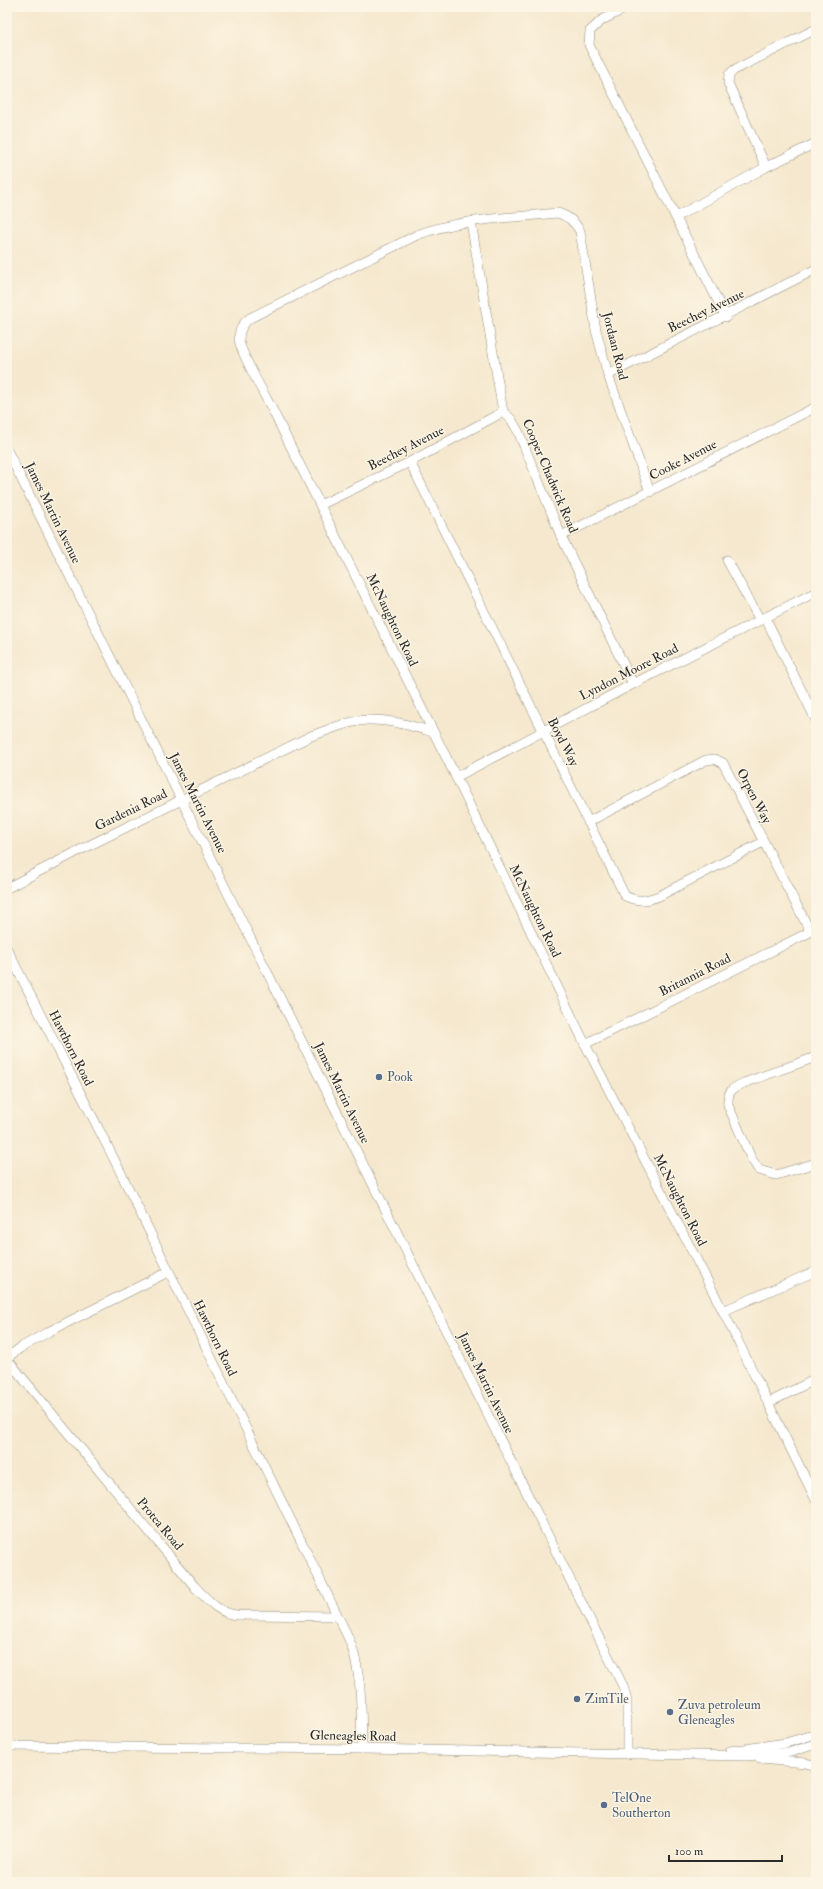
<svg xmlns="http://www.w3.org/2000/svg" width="823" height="1889" font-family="'IM FELL Double Pica',serif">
<rect width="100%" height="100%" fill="#fcf5e5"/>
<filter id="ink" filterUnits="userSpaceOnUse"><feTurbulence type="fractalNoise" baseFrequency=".025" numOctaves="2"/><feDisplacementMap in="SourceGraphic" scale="8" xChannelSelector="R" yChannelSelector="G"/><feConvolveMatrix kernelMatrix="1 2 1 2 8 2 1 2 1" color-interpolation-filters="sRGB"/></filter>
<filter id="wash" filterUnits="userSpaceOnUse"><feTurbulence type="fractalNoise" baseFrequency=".012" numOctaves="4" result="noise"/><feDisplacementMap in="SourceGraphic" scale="16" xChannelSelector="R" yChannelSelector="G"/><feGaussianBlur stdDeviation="0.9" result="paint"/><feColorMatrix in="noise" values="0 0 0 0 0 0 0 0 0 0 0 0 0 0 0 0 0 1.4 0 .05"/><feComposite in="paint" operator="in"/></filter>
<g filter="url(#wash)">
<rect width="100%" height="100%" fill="#f5e8ce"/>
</g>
<g filter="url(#ink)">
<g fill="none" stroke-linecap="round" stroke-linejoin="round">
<!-- minor casing -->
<g stroke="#908a7c" stroke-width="10">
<g id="minor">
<path d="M628 7 602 20 590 31 589 45 726 317"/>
<path d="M816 29 734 70 729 75 728 83 766 167 816 143"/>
<path d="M676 217 766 167"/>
<path d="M471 222 503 412 511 419 518 431 561 536 633 684"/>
<path d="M608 375 816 269"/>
<path d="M7 450 623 1686 627 1701V1754"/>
<path d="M410 462 625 896C638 902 646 901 659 896L763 842"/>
<path d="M650 492 608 375 596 330 580 231C574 221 569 217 558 213 511 218 462 218 417 235L250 318C243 323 239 330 239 339 239 350 264 394 271 407L456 777 585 1044 723 1311 816 1500"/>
<path d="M320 505 410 462 503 412"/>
<path d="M561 536 816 407"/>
<path d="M727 560 760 620"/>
<path d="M765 617 816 720"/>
<path d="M456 777 633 684 816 592"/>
<path d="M588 822 706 760 715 759 723 763 810 931"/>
<path d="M7 888 84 848 311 736C329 730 347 721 367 720 389 719 412 726 433 732"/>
<path d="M7 949 117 1165 348 1637C363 1671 361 1712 362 1749"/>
<path d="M585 1044 816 929"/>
<path d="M816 1057 744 1083C732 1088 727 1092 728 1105L751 1158 759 1170 776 1175 816 1163"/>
<path d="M723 1311 816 1271"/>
<path d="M7 1358 20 1348 48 1332 168 1272"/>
<path d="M7 1359 195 1587C208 1600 218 1613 237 1615L337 1616"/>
<path d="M768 1403 816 1379"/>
<path d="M7 1746 362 1749 747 1756 791 1752 816 1744"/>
<path d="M730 1751 786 1743 816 1734"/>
<path d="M760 1759 806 1763 816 1766"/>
</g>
</g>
<!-- minor -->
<use href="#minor" stroke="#fff" stroke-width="9"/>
</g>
</g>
<!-- markers -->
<g fill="#5c6f8a" stroke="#fcf5e5" stroke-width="1.5">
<circle cx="379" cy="1077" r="4"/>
<circle cx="577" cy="1699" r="4"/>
<circle cx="670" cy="1712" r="4"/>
<circle cx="604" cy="1805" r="4"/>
</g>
<g text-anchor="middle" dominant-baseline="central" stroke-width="3" stroke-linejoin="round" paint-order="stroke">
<!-- street labels -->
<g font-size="13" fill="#2b2b2b" stroke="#fcf5e5">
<text transform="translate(706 311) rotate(-26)">Beechey Avenue</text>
<text transform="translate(615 346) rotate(76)">Jordaan Road</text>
<text transform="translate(406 448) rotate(-27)">Beechey Avenue</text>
<text transform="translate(683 460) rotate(-27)">Cooke Avenue</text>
<text transform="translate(550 476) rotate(67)">Cooper Chadwick Road</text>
<text transform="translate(53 513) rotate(64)">James Martin Avenue</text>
<text transform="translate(392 620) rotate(64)">McNaughton Road</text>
<text transform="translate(629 672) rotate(-27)">Lyndon Moore Road</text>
<text transform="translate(563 742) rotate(63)">Boyd Way</text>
<text transform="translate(754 796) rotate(63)">Orpen Way</text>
<text transform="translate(198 803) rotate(63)">James Martin Avenue</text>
<text transform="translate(131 810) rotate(-26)">Gardenia Road</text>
<text transform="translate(535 911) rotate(64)">McNaughton Road</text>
<text transform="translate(695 975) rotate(-27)">Britannia Road</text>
<text transform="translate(71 1048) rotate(63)">Hawthorn Road</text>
<text transform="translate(342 1093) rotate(64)">James Martin Avenue</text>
<text transform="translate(680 1200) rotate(63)">McNaughton Road</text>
<text transform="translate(215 1338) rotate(64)">Hawthorn Road</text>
<text transform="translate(486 1383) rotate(64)">James Martin Avenue</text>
<text transform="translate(160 1524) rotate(50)">Protea Road</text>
<text transform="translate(353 1736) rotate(1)">Gleneagles Road</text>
</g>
<!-- service labels -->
<g font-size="13" fill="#4e5e75" stroke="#fcf5e5" text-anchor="start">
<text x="387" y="1077">Pook</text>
<text x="585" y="1699">ZimTile</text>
<text x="678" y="1705">Zuva petroleum<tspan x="678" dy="15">Gleneagles</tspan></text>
<text x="612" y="1798">TelOne<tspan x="612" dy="15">Southerton</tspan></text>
</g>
</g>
<!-- margin -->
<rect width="823" height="1889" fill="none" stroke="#fcf5e5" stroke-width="24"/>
<!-- scale -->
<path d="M669 1855v6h113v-6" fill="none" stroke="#2b2b2b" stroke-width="2"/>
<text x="675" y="1855" font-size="12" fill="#2b2b2b" stroke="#fcf5e5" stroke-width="3" paint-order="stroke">100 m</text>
</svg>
